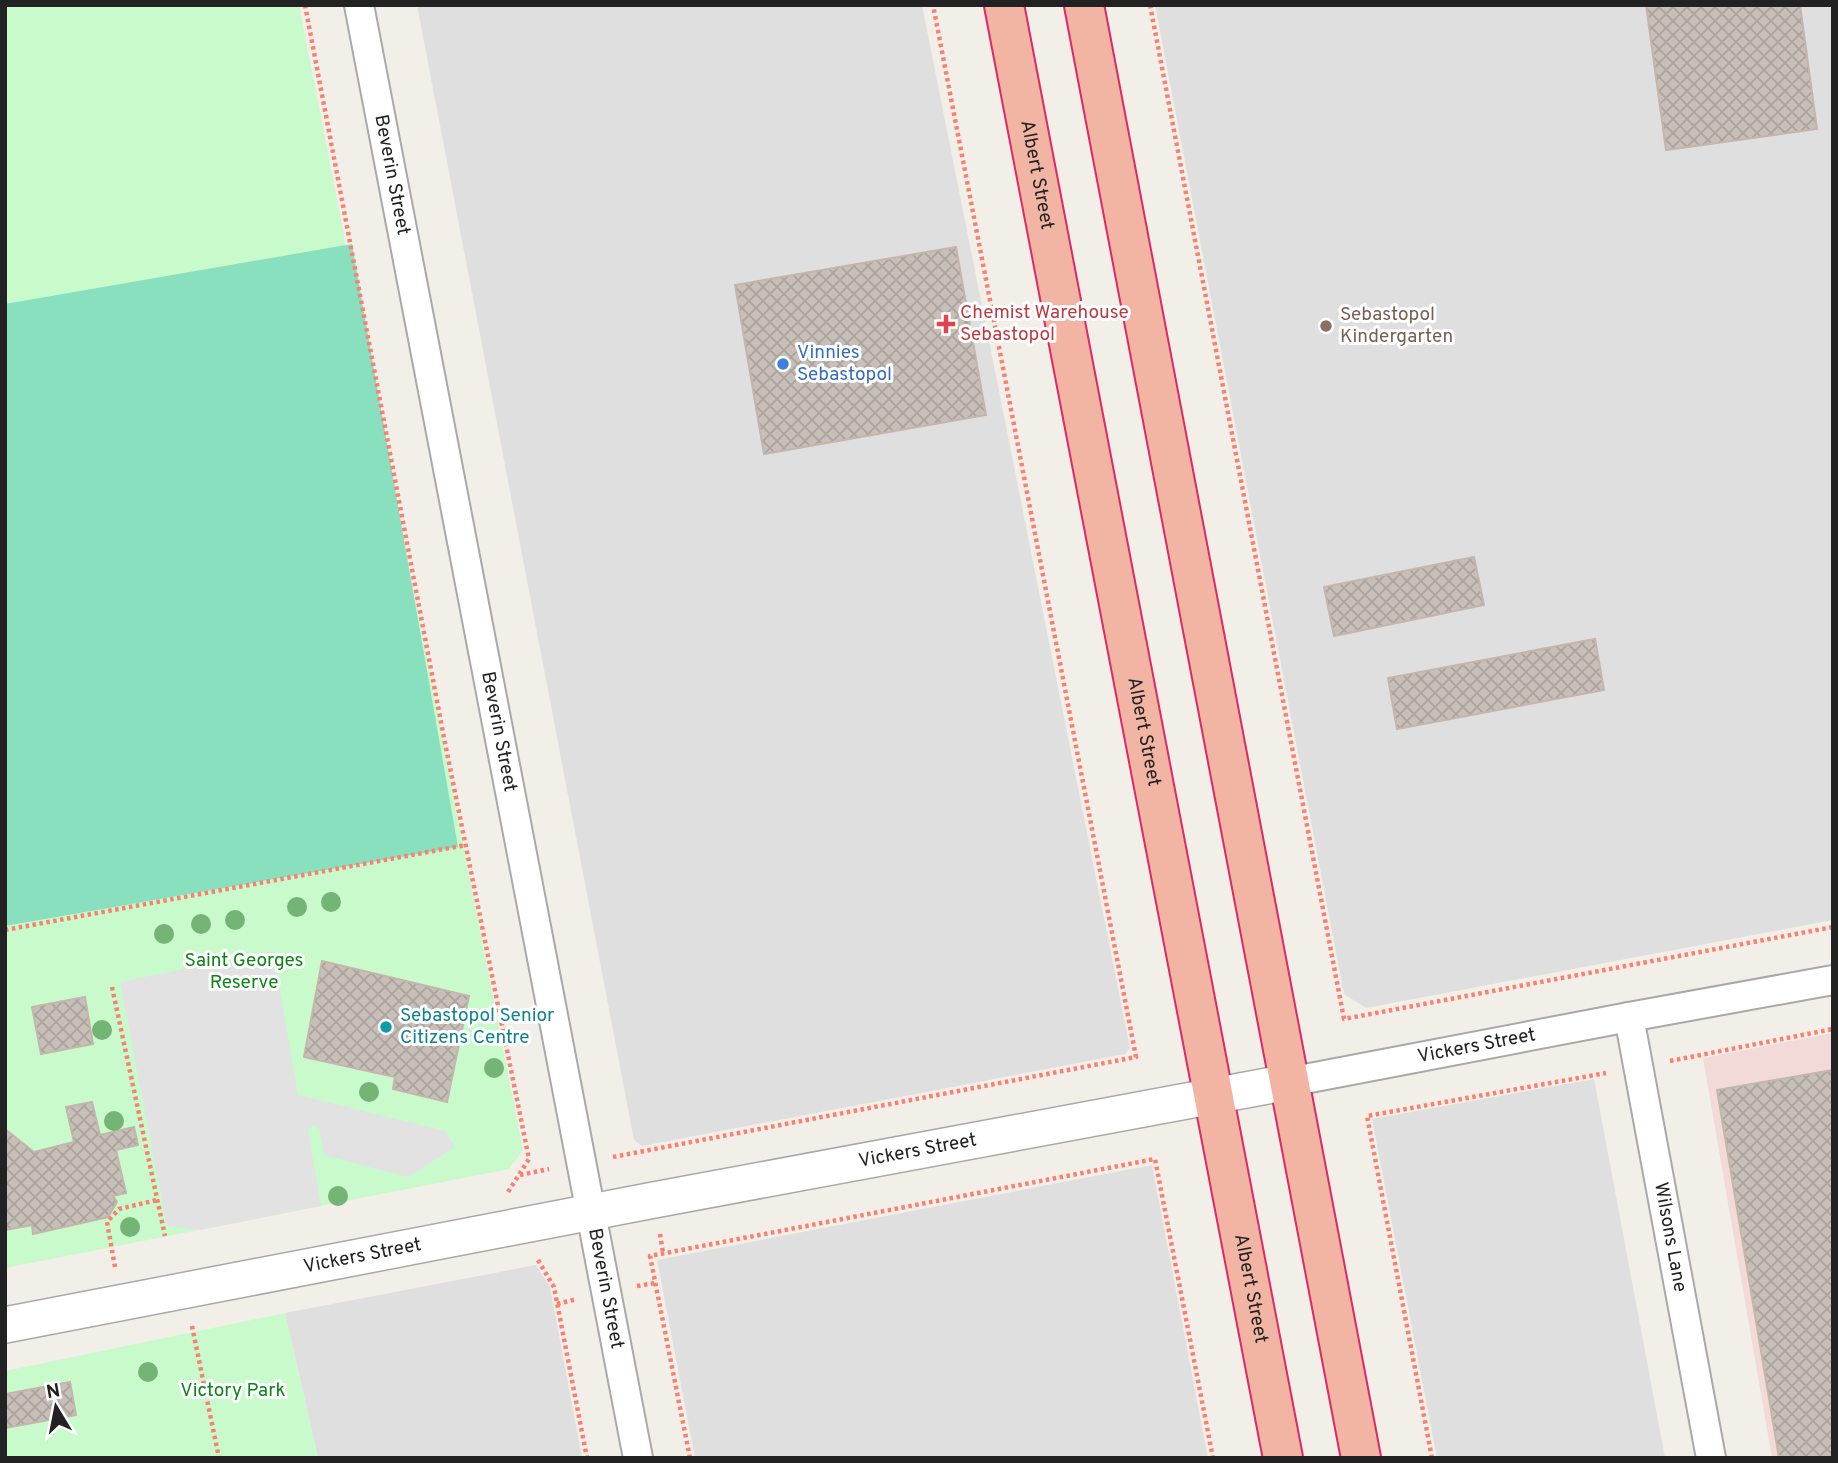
<svg xmlns="http://www.w3.org/2000/svg" width="1838" height="1463" font-family="Overpass,sans-serif">
<defs>
<pattern id="building-cross-hatch" width="8" height="8" patternUnits="userSpaceOnUse" patternTransform="scale(1.75)"><rect width="8" height="8" fill="#c7bfb8"/><path d="M0 0l8 8M0 8l8-8" fill="none" stroke="#aba49e"/></pattern>
</defs>
<rect width="100%" height="100%" fill="#f2efe9"/>
<!-- residential -->
<g fill="#e0dfdf">
<path d="M417 5H922L1130 1048 1125 1054 642 1146 634 1140Z"/>
<path d="M1155 5H1833V920L1366 1008 1344 994Z"/>
<path d="M1594 1079 1665 1458H1437L1372 1119Z"/>
<path d="M1152 1165 1208 1458H695L657 1260Z"/>
<path d="M536 1265 550 1287 582 1458H318L285 1313Z"/>
</g>
<!-- commercial -->
<path fill="#f2dad9" d="M1833 1033V1458H1772L1703 1058Z"/>
<!-- park -->
<g fill="#c8facc">
<path d="M5 5H299L523 1150 509 1169 5 1268Z"/>
<path d="M285 1313 318 1458H5V1371Z"/>
</g>
<!-- pitch -->
<path fill="#88e0be" d="M352 244 458 847 5 926V304Z"/>
<!-- parking -->
<path fill="#e2e2e2" d="M273 951 298 1095 445 1131 455 1147 408 1177 324 1155 319 1128 313 1125 308 1130 321 1206 200 1230 167 1226 120 982Z"/>
<!-- building -->
<g fill="url(#building-cross-hatch)" stroke="#c4b6ab" stroke-width="2">
<path d="M1646 5H1800L1817 129 1666 150Z"/>
<path d="M956 247 986 415 764 454 735 285Z"/>
<path d="M1474 557 1484 605 1334 636 1324 587Z"/>
<path d="M1595 639 1604 690 1397 729 1388 678Z"/>
<path d="M322 961 469 996 447 1102 393 1089 395 1077 304 1057Z"/>
<path d="M85 997 93 1044 41 1054 32 1007Z"/>
<path d="M1833 1070V1458H1779L1717 1090Z"/>
<path d="M92 1102 100 1135 134 1127 138 1145 116 1150 126 1193 113 1196 117 1202 108 1217 33 1234 32 1225 5 1230V1129L34 1152 74 1142 66 1107Z"/>
<path d="M70 1382 76 1415 5 1428V1394Z"/>
</g>
<g fill="none" stroke-linecap="round" stroke-linejoin="round">
<!-- minor casing -->
<g stroke="#a9a9a9" stroke-width="32">
<g id="minor">
<path id="s1" d="M359 5 638 1458"/>
<path id="s2" d="M1629 1017 1711 1458"/>
<path id="s3" d="M1289 1082 1629 1017 1833 980"/>
</g>
</g>
<!-- tertiary casing -->
<g stroke="#a9a9a9" stroke-width="38">
<g id="tertiary">
<path id="s4" d="M5 1325 654 1200 1289 1082"/>
</g>
</g>
<!-- trunk casing -->
<g stroke="#dc2a67" stroke-width="42">
<g id="trunk">
<path id="s5" d="M1004 5 1283 1458"/>
<path d="M1084 5 1361 1458"/>
</g>
</g>
<!-- path -->
<g stroke="#fa8072" stroke-width="4.5" stroke-dasharray="3.5 3.5" stroke-linecap="butt">
<path d="M305 5 444 738 529 1159 508 1192"/>
<path d="M1150 5 1344 1019 1833 927"/>
<path d="M5 930 466 845"/>
<path d="M112 987 165 1236"/>
<path d="M1670 1061 1833 1029"/>
<path d="M613 1157 1136 1057 933 5"/>
<path d="M520 1175 549 1169"/>
<path d="M660 1234 663 1253"/>
<path d="M538 1260 554 1287 587 1458"/>
<path d="M115 1267 107 1222 119 1209 157 1200"/>
<path d="M637 1286 655 1283"/>
<path d="M557 1304 577 1299"/>
<path d="M192 1326 219 1458"/>
<path d="M690 1458 650 1256 1155 1159 1213 1458"/>
<path d="M1432 1458 1367 1116 1606 1073"/>
</g>
<!-- minor -->
<use href="#minor" stroke="#fff" stroke-width="28"/>
<!-- tertiary -->
<use href="#tertiary" stroke="#fff" stroke-width="35"/>
<!-- trunk -->
<use href="#trunk" stroke="#f2b4a3" stroke-width="38"/>
</g>
<!-- trees -->
<g fill="#74b475">
<circle cx="331" cy="902" r="10"/>
<circle cx="297" cy="907" r="10"/>
<circle cx="235" cy="920" r="10"/>
<circle cx="201" cy="924" r="10"/>
<circle cx="164" cy="934" r="10"/>
<circle cx="102" cy="1030" r="10"/>
<circle cx="494" cy="1068" r="10"/>
<circle cx="369" cy="1092" r="10"/>
<circle cx="114" cy="1121" r="10"/>
<circle cx="338" cy="1196" r="10"/>
<circle cx="130" cy="1227" r="10"/>
<circle cx="148" cy="1372" r="10"/>
</g>
<!-- markers -->
<path fill="#e0444e" stroke="#fff" stroke-width="2.5" d="M942.5 313.5h7v7h7v7h-7v7h-7v-7h-7v-7h7z"/>
<circle fill="#8d6e63" stroke="#fff" stroke-width="2.5" cx="1326" cy="326" r="7"/>
<circle fill="#3f7fe0" stroke="#fff" stroke-width="2.5" cx="783" cy="364" r="7"/>
<circle fill="#0f9aa8" stroke="#fff" stroke-width="2.5" cx="386" cy="1027" r="7"/>
<g text-anchor="middle" dominant-baseline="central" stroke-width="6" stroke-linejoin="round" paint-order="stroke">
<!-- street labels -->
<g font-size="19" fill="#222" stroke="#fff">
<text stroke="none"><textPath href="#s1" startOffset="173">Beverin Street</textPath></text>
<text stroke="none"><textPath href="#s5" startOffset="173">Albert Street</textPath></text>
<text stroke="none"><textPath href="#s1" startOffset="740">Beverin Street</textPath></text>
<text stroke="none"><textPath href="#s5" startOffset="740">Albert Street</textPath></text>
<text stroke="none"><textPath href="#s3" startOffset="191">Vickers Street</textPath></text>
<text stroke="none"><textPath href="#s4" startOffset="929">Vickers Street</textPath></text>
<text stroke="none"><textPath href="#s2" startOffset="224">Wilsons Lane</textPath></text>
<text stroke="none"><textPath href="#s4" startOffset="364">Vickers Street</textPath></text>
<text stroke="none"><textPath href="#s1" startOffset="1307">Beverin Street</textPath></text>
<text stroke="none"><textPath href="#s5" startOffset="1307">Albert Street</textPath></text>
</g>
<!-- health labels -->
<g font-size="19" fill="#be3a42" stroke="#fff" text-anchor="start">
<text x="960" y="313">Chemist Warehouse<tspan x="960" dy="22">Sebastopol</tspan></text>
</g>
<!-- education labels -->
<g font-size="19" fill="#785e54" stroke="#fff" text-anchor="start">
<text x="1340" y="315">Sebastopol<tspan x="1340" dy="22">Kindergarten</tspan></text>
</g>
<!-- shop labels -->
<g font-size="19" fill="#366cbe" stroke="#fff" text-anchor="start">
<text x="797" y="353">Vinnies<tspan x="797" dy="22">Sebastopol</tspan></text>
</g>
<!-- park labels -->
<g font-size="19" fill="#0c8416" stroke="#fff">
<text x="244" y="961">Saint Georges<tspan x="244" dy="22">Reserve</tspan></text>
<text x="233" y="1391">Victory Park</text>
</g>
<!-- culture labels -->
<g font-size="19" fill="#0d838f" stroke="#fff" text-anchor="start">
<text x="400" y="1016">Sebastopol Senior<tspan x="400" dy="22">Citizens Centre</tspan></text>
</g>
</g>
<!-- border -->
<rect width="1838" height="1463" fill="none" stroke="#222222" stroke-width="14"/>
<!-- north arrow -->
<g transform="translate(56 1407) rotate(350)" stroke="#ffffff" stroke-width="5" paint-order="stroke">
<path d="M0-5L12 26L0 18L-12 26Z" fill="#222222"/>
<text y="-10" font-size="19" font-weight="bold" text-anchor="middle" fill="#222222">N</text>
</g>
</svg>
